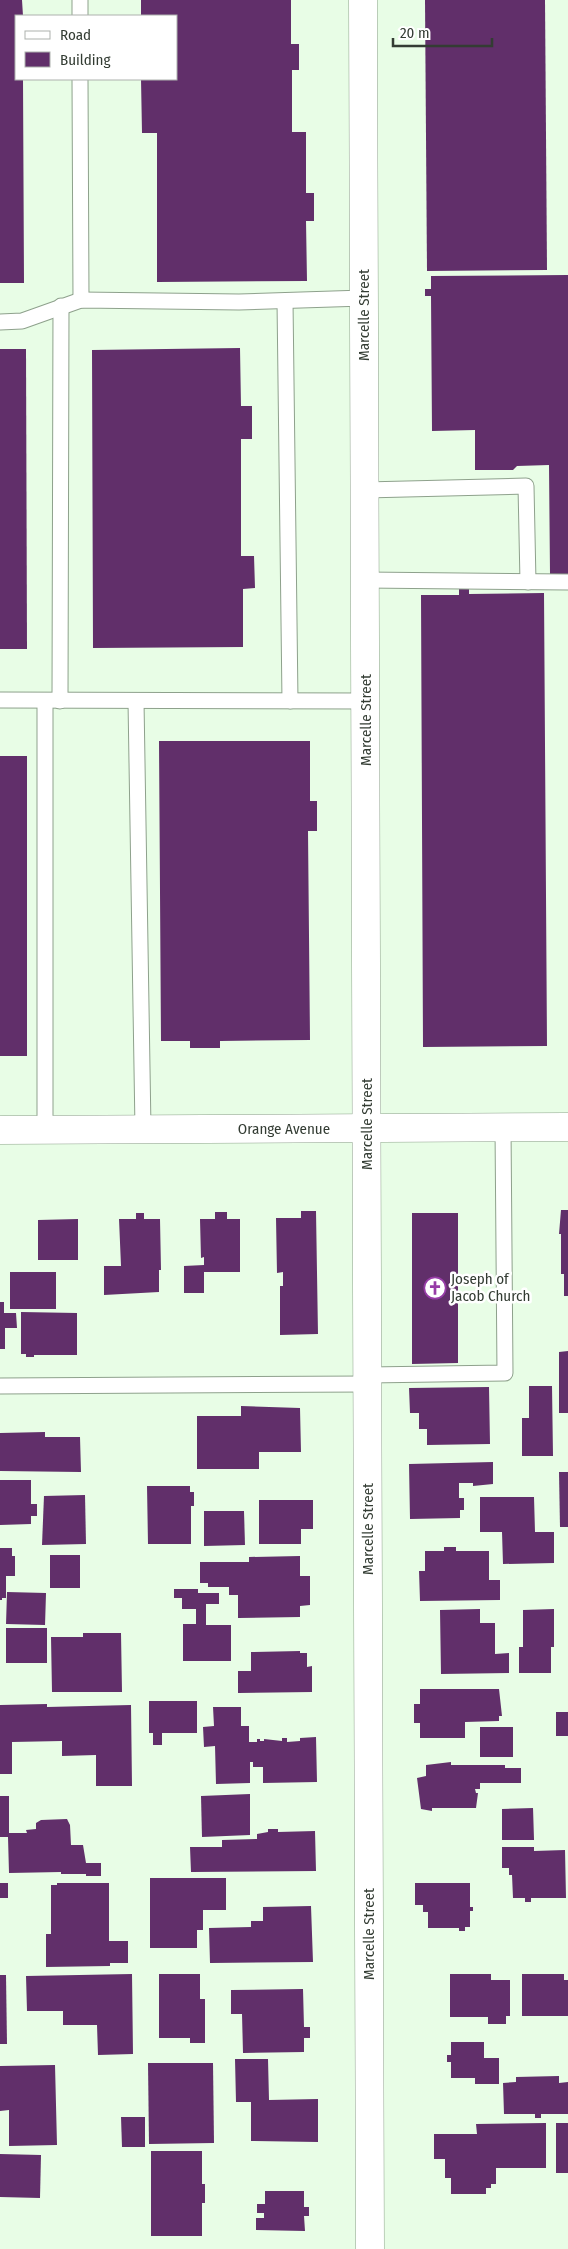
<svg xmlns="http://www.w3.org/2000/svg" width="568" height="2249" font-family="'Fira Sans Condensed',sans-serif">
<rect width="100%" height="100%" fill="#e8fde6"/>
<!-- building -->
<g fill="#612f6a">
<path d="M0 0H22L23 16H16V79H23L24 283H0Z"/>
<path d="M141 0H291V44H299V70H292V132H306V193H314V221H306L307 281 157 282V133H142L141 79H176V16H141Z"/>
<path d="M425 0H545L547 270 427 271Z"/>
<path d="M568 275V574H550L549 465 517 466 513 470H475V430L432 431 431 296H425V289H431V276Z"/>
<path d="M240 348 241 406H252V439H241V556H254L255 588 243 589V647L93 648 92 350Z"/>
<path d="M0 349H26L27 649H0Z"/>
<path d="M469 582V594L544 593 547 1046 423 1047 421 595H459V583Z"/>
<path d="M159 741H310V801H317V831H308L310 1040 220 1041V1048H190V1041H161Z"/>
<rect x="0" y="756" width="27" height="300"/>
<path d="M561 1210H568V1296H564V1274H561V1234H559Z"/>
<path d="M301 1211H316L318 1334 280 1335V1286H283V1272L277 1273 276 1218H301Z"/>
<path d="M215 1212H227V1219H240V1272H204V1293H184V1266L204 1265V1257L201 1258 200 1219H215Z"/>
<path d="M136 1213H144V1219H160L161 1270H159V1292L104 1295V1266H121L119 1219H136Z"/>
<path d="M412 1213H458V1363L412 1364Z"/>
<path d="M78 1219V1260H38V1220Z"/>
<rect x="10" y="1272" width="46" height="37"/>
<path d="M0 1302H4V1313H16L17 1328H5V1349H0Z"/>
<path d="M21 1312 77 1313V1355H34V1357H26V1354H21Z"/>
<path d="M568 1351V1413H559V1352Z"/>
<path d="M529 1386H552L553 1456H522V1418H529Z"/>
<path d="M489 1387 490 1444 427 1445V1429H419V1413H410L409 1388Z"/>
<path d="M241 1406 300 1408 301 1452H259V1469H197V1416H241Z"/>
<path d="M45 1432V1437H80L81 1472 0 1471V1433Z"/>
<path d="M493 1462V1484L473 1486V1483H459V1498H464V1510H460V1518L410 1519 409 1464Z"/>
<path d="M559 1472H568V1527H560Z"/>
<path d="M0 1480H31V1504H37V1516H31V1524L0 1525Z"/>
<path d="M147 1486H190V1492H194V1506H191V1544H148Z"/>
<path d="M85 1495 86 1544 42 1545 44 1496Z"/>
<path d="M480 1497H534L535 1532H554V1563L503 1564 502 1532H480Z"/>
<path d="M259 1500H313V1529H301V1544H259Z"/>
<path d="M204 1511H244L245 1545 204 1546Z"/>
<path d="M444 1547H456V1551H489V1580H500V1600L420 1601 419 1571H425V1551H444Z"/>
<path d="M0 1548H12V1556H15V1576H6V1598H2V1600H0Z"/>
<rect x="50" y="1555" width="30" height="33"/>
<path d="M300 1556V1576H310V1605L300 1606V1617L238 1618V1595H229V1587H208V1583H200V1562H249V1557Z"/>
<path d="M174 1589H198V1593H219V1604H206V1625H231V1661H183V1624H196V1609H182V1598H174Z"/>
<path d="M7 1592 46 1593 45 1625 6 1624Z"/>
<path d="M480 1609V1623H495V1654L509 1653V1673L441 1674 440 1610Z"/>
<path d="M554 1609V1647H551V1673H519V1647H523V1610Z"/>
<rect x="6" y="1628" width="41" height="35"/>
<path d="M83 1633H121L122 1692H52L51 1637H83Z"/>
<path d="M300 1651V1653H307V1667L312 1666V1692L238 1693V1671H251V1652Z"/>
<path d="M420 1689H499L502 1716H499V1721L465 1722V1738H420V1723H414V1704H420Z"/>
<path d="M149 1701H197V1733H162V1745H153V1733H149Z"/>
<path d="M47 1704V1707L131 1705 132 1786H96V1755L62 1756V1741L12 1742V1774H0V1705Z"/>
<path d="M213 1707H241V1726H249V1742H257V1739H260V1741H264V1739L282 1741V1738H287V1742L300 1741V1738L316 1737 317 1782 263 1783V1767H253V1762H250V1783L216 1784 215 1746 204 1747 203 1727 214 1726Z"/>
<rect x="556" y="1712" width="12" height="24"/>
<rect x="480" y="1727" width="33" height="30"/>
<path d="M451 1762V1765H505V1768H521V1783H480V1789H475L476 1793H478L476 1808H432V1811L421 1809 417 1778 426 1776V1765Z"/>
<path d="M250 1794V1835L202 1837 201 1796Z"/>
<path d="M0 1796H9V1833H27L26 1830 36 1829V1823L41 1820 67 1819 70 1825 71 1845H83L86 1863H101V1876H86V1874H61V1872L9 1873 8 1837H0Z"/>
<path d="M533 1808 534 1840H502V1809Z"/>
<path d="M268 1829H278V1832L315 1831 316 1871 191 1872 190 1847H222V1840L257 1839V1834L268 1832Z"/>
<path d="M502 1847H534V1851L565 1850 566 1898H531V1902H525V1898H513L512 1875H509V1868H502Z"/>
<path d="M150 1878H226V1910H203V1930H197V1948H150Z"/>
<rect x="0" y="1883" width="8" height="15"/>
<path d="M57 1883H109V1941H128V1963H110V1966L46 1967V1934H51V1885H57Z"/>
<path d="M415 1883H470V1907H473V1911H470V1927H465V1931H459V1928H428V1912H423V1905H415Z"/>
<path d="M311 1906 313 1962 210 1963 209 1928 251 1927V1921H263V1907Z"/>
<path d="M132 1974 133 2054 98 2055 97 2025H63V2011H27L26 1976Z"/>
<path d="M159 1974H200V1999H205V2043H190V2038H159Z"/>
<path d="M450 1974H491V1980H510V2016H506V2024H488V2017H450Z"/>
<path d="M522 1974H564V1980H568V2016H522Z"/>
<path d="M0 1975H6L7 2044H0Z"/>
<path d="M303 1989 304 2027H310V2038H304V2052L243 2053 242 2014H231V1990Z"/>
<path d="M451 2042H484V2058H499V2084H475V2078H451V2062H447V2055H451Z"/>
<path d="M235 2059H268L269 2100 318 2099V2142L251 2141V2102H236Z"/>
<path d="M148 2063H213L214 2143 149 2144Z"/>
<path d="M55 2065 57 2145 9 2146V2110L0 2111V2066Z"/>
<path d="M559 2076V2083L568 2082V2114H541V2118H535V2114H504L503 2083 516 2082V2077Z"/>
<path d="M121 2117H145V2147H122Z"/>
<path d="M546 2123V2168H496V2184H491V2188H486V2194H451V2178H445V2159H434V2134H477L476 2124Z"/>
<rect x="556" y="2123" width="12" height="50"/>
<path d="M151 2151H202V2184H205V2203H202V2236H151Z"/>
<path d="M0 2154 41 2155 40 2198 0 2197Z"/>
<path d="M265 2191H304V2207H309V2216H304L305 2231 256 2230V2218H264V2213H257V2204H265Z"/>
</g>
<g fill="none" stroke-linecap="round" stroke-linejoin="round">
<!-- service casing -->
<g stroke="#8ea18c" stroke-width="17">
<g id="service">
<path d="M80 0V16"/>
<path d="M80 79 81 300"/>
<path d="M285 301 290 701"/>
<path d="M0 322 22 321 81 300 239 302 364 298"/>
<path d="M365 490 526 486 528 582"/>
<path d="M365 580 568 582"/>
<path d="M0 700 366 701"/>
<path d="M45 701V1130"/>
<path d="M60 701 61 306"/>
<path d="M136 701 143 1129"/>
<path d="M368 1375 505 1373 503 1127"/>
<path d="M0 1386 368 1384"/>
</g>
</g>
<!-- minor casing -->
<g stroke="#8ea18c" stroke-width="29">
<path id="minor" d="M363 0 370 2249"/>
</g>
<!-- tertiary casing -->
<g stroke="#8ea18c" stroke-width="29">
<path id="tertiary" d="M0 1130 568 1127"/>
</g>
<!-- service -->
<use href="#service" stroke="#fff" stroke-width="15"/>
<!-- minor -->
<use href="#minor" stroke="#fff" stroke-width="28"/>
<!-- tertiary -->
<use href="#tertiary" stroke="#fff" stroke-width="28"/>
</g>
<!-- icons -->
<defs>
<g id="church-ring" transform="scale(1.125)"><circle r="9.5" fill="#fff" stroke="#973ca7" stroke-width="1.5"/><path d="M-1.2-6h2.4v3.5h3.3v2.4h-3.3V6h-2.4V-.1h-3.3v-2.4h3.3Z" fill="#973ca7"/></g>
</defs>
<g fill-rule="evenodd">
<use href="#church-ring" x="435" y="1288"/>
</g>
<g text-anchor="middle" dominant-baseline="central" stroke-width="5" stroke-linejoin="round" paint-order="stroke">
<!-- street labels -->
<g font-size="15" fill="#333c33" stroke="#fff">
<text transform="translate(364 315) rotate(-90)">Marcelle Street</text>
<text transform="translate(366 720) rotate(-90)">Marcelle Street</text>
<text transform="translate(367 1124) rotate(-90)">Marcelle Street</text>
<text x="284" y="1129">Orange Avenue</text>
<text transform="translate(368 1529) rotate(-90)">Marcelle Street</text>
<text transform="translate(369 1934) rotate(-90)">Marcelle Street</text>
</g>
<!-- poi labels -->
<g font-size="15" fill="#333c33" stroke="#fff" text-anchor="start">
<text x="451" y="1279">Joseph of<tspan x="451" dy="17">Jacob Church</tspan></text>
</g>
</g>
<!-- legend -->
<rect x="15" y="15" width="162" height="65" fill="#ffffff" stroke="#adb1ad"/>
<rect x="25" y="31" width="25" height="8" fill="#ffffff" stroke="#adb1ad"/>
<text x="60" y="40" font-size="15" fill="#333c33">Road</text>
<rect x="25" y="52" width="25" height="15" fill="#612f6a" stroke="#adb1ad"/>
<text x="60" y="65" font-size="15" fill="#333c33">Building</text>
<!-- scale -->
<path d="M393 38v8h99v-8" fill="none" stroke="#333c33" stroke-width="2.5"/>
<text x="400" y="38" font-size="15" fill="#333c33" stroke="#ffffff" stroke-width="4" paint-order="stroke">20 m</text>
</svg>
